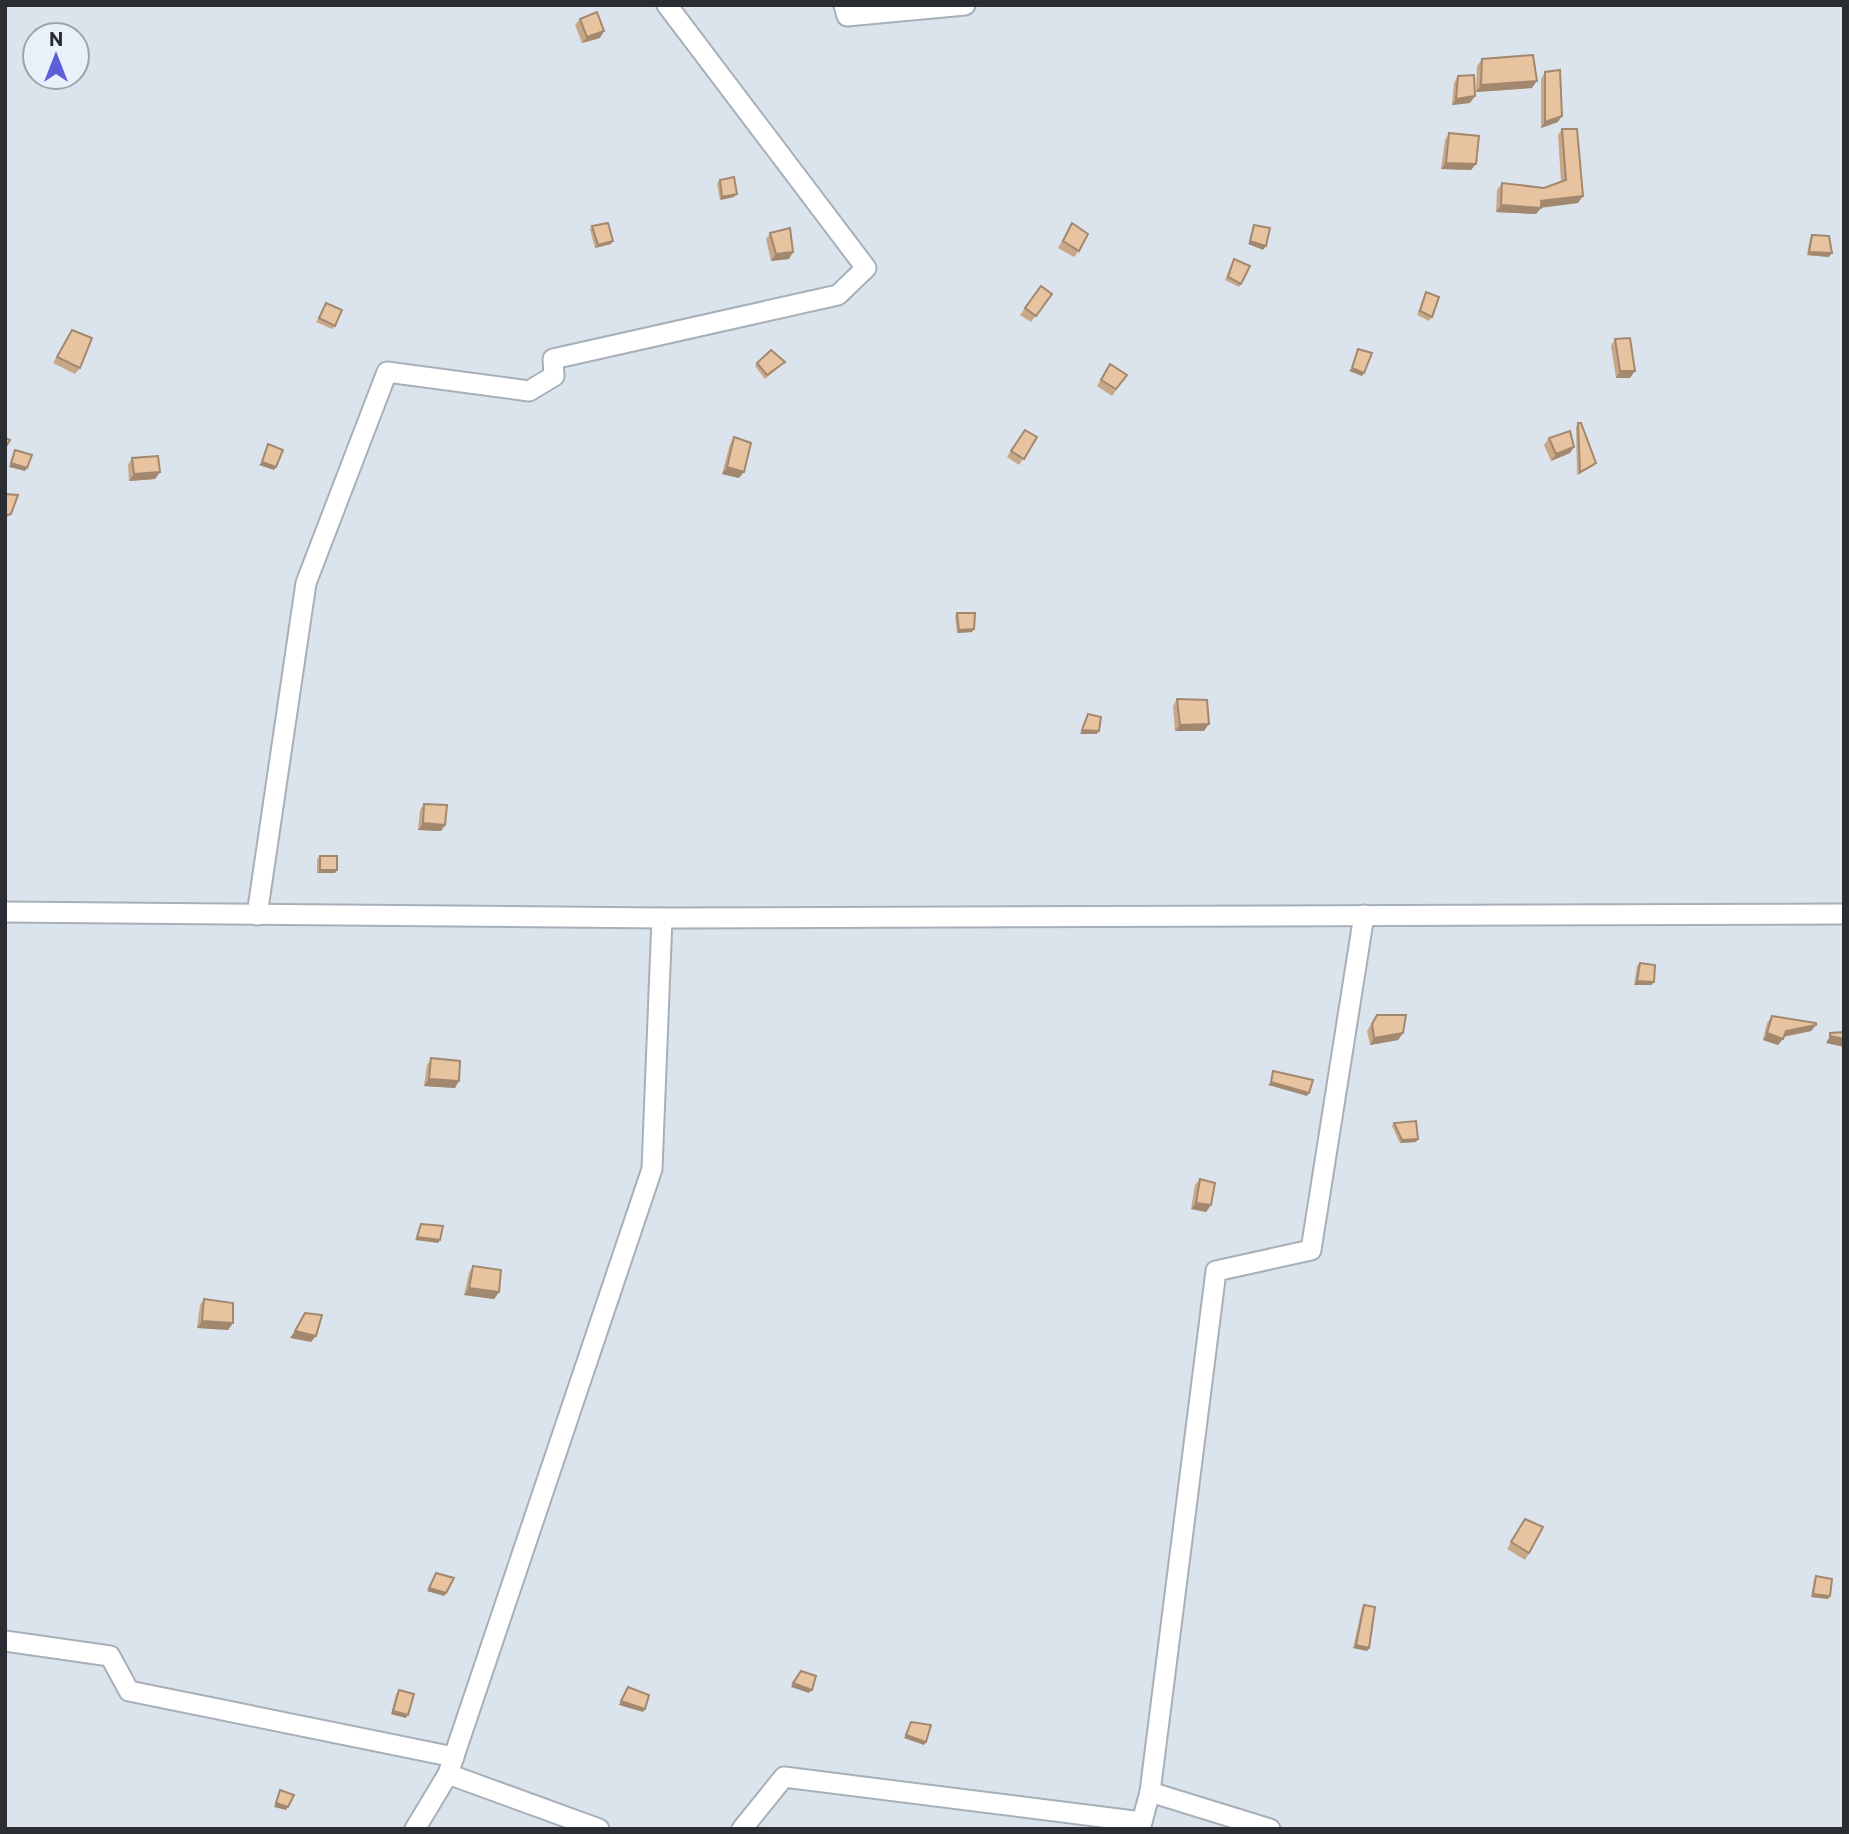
<svg xmlns="http://www.w3.org/2000/svg" width="1849" height="1834" font-family="Commissioner,sans-serif">
<rect width="100%" height="100%" fill="#dbe4ec"/>
<g fill="none" stroke-linecap="round" stroke-linejoin="round">
<!-- street casing -->
<g stroke="#a7afb8" stroke-width="23">
<g id="street">
<path d="M844 5 847 16 965 5"/>
<path d="M5 912 662 918 1844 914"/>
<path d="M257 915 306 583 387 372 529 391 554 376 553 359 838 295 866 268 667 5"/>
<path d="M5 1641 110 1656 129 1691 454 1757"/>
<path d="M448 1774 599 1829"/>
<path d="M1150 1792 1216 1271 1311 1250 1364 915"/>
<path d="M415 1829 448 1774 652 1169 662 918"/>
<path d="M742 1829 784 1777 1142 1822"/>
<path d="M1140 1829 1150 1792 1270 1829"/>
</g>
</g>
<!-- street -->
<use href="#street" stroke="#fff" stroke-width="19"/>
</g>
<!-- wall -->
<g fill="#c8a889">
<path d="M580 19 600 38 582 43 575 25Z"/>
<path d="M1482 59 1532 88 1476 92 1477 66Z"/>
<path d="M1545 72 1558 122 1541 128V79Z"/>
<path d="M1458 76 1470 103 1452 105 1454 83Z"/>
<path d="M1562 129 1578 203 1541 207 1536 214 1496 212 1497 190 1502 183 1544 188 1561 181 1558 135Z"/>
<path d="M1449 133 1476 164 1471 170 1441 169 1445 140Z"/>
<path d="M720 180 734 197 720 200 717 183Z"/>
<path d="M1072 223 1079 251 1074 257 1058 248Z"/>
<path d="M592 226 611 244 595 248 590 229Z"/>
<path d="M770 233 789 259 771 261 766 239Z"/>
<path d="M1812 235 1829 257 1807 255 1810 238Z"/>
<path d="M1234 259 1241 284 1239 287 1225 280 1232 262Z"/>
<path d="M1041 286 1052 294 1031 322 1020 315Z"/>
<path d="M1426 292 1432 317 1429 321 1417 315 1424 295Z"/>
<path d="M326 303 335 326 332 329 316 322Z"/>
<path d="M72 330 80 368 75 374 53 363Z"/>
<path d="M1615 339 1630 378H1616L1611 346Z"/>
<path d="M757 363 782 365 765 379 755 366Z"/>
<path d="M1110 364 1127 375 1112 396 1097 386Z"/>
<path d="M1578 423 1596 463 1593 466 1577 475 1576 427Z"/>
<path d="M1025 430 1037 437 1019 465 1007 457Z"/>
<path d="M734 437 739 478 722 474 730 444Z"/>
<path d="M1549 438 1570 453 1551 461 1544 445Z"/>
<path d="M132 458 160 472 155 479 129 481 128 465Z"/>
<path d="M957 613 972 632 957 633 955 616Z"/>
<path d="M1177 699 1204 731H1175L1173 706Z"/>
<path d="M424 804 445 825 441 831 418 830 420 810Z"/>
<path d="M320 856 337 870 335 873H317V859Z"/>
<path d="M1640 963 1654 982 1651 985H1634L1637 966Z"/>
<path d="M1377 1015 1403 1033 1398 1040 1370 1045 1367 1031Z"/>
<path d="M1772 1016 1816 1025 1811 1031 1784 1037 1778 1045 1763 1040 1767 1023Z"/>
<path d="M431 1058 455 1088 424 1086 427 1065Z"/>
<path d="M1394 1123 1416 1142 1400 1143 1392 1126Z"/>
<path d="M1200 1179 1211 1205 1206 1212 1191 1209 1195 1185Z"/>
<path d="M473 1266 499 1292 494 1299 464 1295 469 1273Z"/>
<path d="M204 1299 233 1323 228 1330 197 1328 200 1305Z"/>
<path d="M1525 1519 1529 1553 1525 1560 1507 1549Z"/>
<path d="M1816 1576 1830 1596 1828 1599 1811 1597 1814 1580Z"/>
<path d="M1364 1605 1369 1648 1367 1651 1353 1648 1362 1608Z"/>
<path d="M399 1690 406 1718 391 1714 396 1694Z"/>
</g>
<!-- shaded-wall -->
<g fill="#a2886f">
<path d="M604 31 600 38 582 43 587 37Z"/>
<path d="M1537 81 1532 88 1476 92 1481 85Z"/>
<path d="M1475 96 1470 103 1452 105 1456 99Z"/>
<path d="M1562 116 1558 122 1541 128 1545 122Z"/>
<path d="M1446 163 1476 164 1471 170 1441 169Z"/>
<path d="M737 194 734 197 720 200 722 197Z"/>
<path d="M1583 196 1578 203 1540 208H1541L1536 214 1496 212 1501 205Z"/>
<path d="M613 241 611 244 595 248 598 245Z"/>
<path d="M1250 241 1266 246 1263 250 1248 244Z"/>
<path d="M793 252 789 259 771 261 776 254Z"/>
<path d="M1809 252 1832 253 1829 257 1807 255Z"/>
<path d="M1352 368 1364 373 1362 376 1349 371Z"/>
<path d="M1620 371H1635L1630 378H1616Z"/>
<path d="M1574 447 1570 453 1551 461 1556 454Z"/>
<path d="M262 462 276 467 274 470 259 465Z"/>
<path d="M11 463 27 468 25 471 9 467Z"/>
<path d="M1596 463 1593 466 1577 475 1580 472Z"/>
<path d="M727 467 744 472 739 478 722 474Z"/>
<path d="M160 472 155 479 129 481 134 474Z"/>
<path d="M974 629 972 632 957 633 959 630Z"/>
<path d="M1209 724 1204 731H1175L1180 725Z"/>
<path d="M1082 730 1099 731 1097 734H1080Z"/>
<path d="M423 823 445 825 441 831 418 830Z"/>
<path d="M320 870H337L335 873H317Z"/>
<path d="M1637 981 1654 982 1651 985H1634Z"/>
<path d="M1816 1025 1811 1031 1781 1037 1786 1031Z"/>
<path d="M1403 1033 1398 1040 1370 1045 1374 1038Z"/>
<path d="M1767 1033 1783 1039 1778 1045 1763 1040Z"/>
<path d="M1830 1036 1844 1039V1047L1826 1043Z"/>
<path d="M429 1079 459 1081 455 1088 424 1086Z"/>
<path d="M1271 1082 1309 1093 1307 1096 1268 1085Z"/>
<path d="M1418 1139 1416 1142 1400 1143 1402 1140Z"/>
<path d="M1196 1203 1211 1205 1206 1212 1191 1209Z"/>
<path d="M417 1237 440 1240 438 1243 415 1240Z"/>
<path d="M469 1288 499 1292 494 1299 464 1295Z"/>
<path d="M202 1321 233 1323 228 1330 197 1328Z"/>
<path d="M295 1331 316 1336 311 1342 290 1338Z"/>
<path d="M429 1588 446 1593 444 1596 427 1591Z"/>
<path d="M1813 1594 1830 1596 1828 1599 1811 1597Z"/>
<path d="M1356 1645 1369 1648 1367 1651 1353 1648Z"/>
<path d="M793 1683 812 1690 809 1693 791 1687Z"/>
<path d="M621 1701 645 1709 643 1712 619 1705Z"/>
<path d="M393 1711 408 1715 406 1718 391 1714Z"/>
<path d="M906 1735 926 1742 924 1745 904 1738Z"/>
<path d="M276 1803 288 1807 286 1810 274 1807Z"/>
</g>
<!-- building -->
<g fill="#e8c39f" stroke="#a2886f" stroke-width="2">
<path d="M597 12 604 31 587 37 580 19Z"/>
<path d="M1533 55 1537 81 1481 85 1482 59Z"/>
<path d="M1560 70 1562 116 1545 122V72Z"/>
<path d="M1474 75 1475 96 1456 99 1458 76Z"/>
<path d="M1562 129H1577L1583 196 1541 201V208L1501 205 1502 183 1544 188 1566 180Z"/>
<path d="M1449 133 1479 136 1476 164 1446 163Z"/>
<path d="M734 177 737 194 722 197 720 180Z"/>
<path d="M608 223 613 241 598 245 592 226Z"/>
<path d="M1072 223 1088 234 1079 251 1063 241Z"/>
<path d="M1254 225 1270 228 1266 246 1250 241Z"/>
<path d="M790 228 793 252 776 254 770 233Z"/>
<path d="M1812 235 1829 236 1832 253 1809 252Z"/>
<path d="M1234 259 1250 266 1241 284 1228 277Z"/>
<path d="M1041 286 1052 294 1036 316 1025 308Z"/>
<path d="M1426 292 1439 297 1432 317 1420 311Z"/>
<path d="M326 303 342 310 335 326 319 318Z"/>
<path d="M72 330 92 338 80 368 57 357Z"/>
<path d="M1630 338 1635 371H1620L1615 339Z"/>
<path d="M1358 349 1372 353 1364 373 1352 368Z"/>
<path d="M771 350 785 362 767 375 757 363Z"/>
<path d="M1110 364 1127 375 1116 389 1101 380Z"/>
<path d="M1578 423H1581L1596 463 1580 472Z"/>
<path d="M1025 430 1037 437 1024 459 1011 451Z"/>
<path d="M1570 431 1574 447 1556 454 1549 438Z"/>
<path d="M734 437 751 443 744 472 727 467Z"/>
<path d="M5 438 10 440 5 448Z"/>
<path d="M268 444 283 450 276 467 262 462Z"/>
<path d="M15 450 32 455 27 468 11 463Z"/>
<path d="M158 456 160 472 134 474 132 458Z"/>
<path d="M5 494 18 495 11 514 5 516Z"/>
<path d="M957 613H975L974 629 959 630Z"/>
<path d="M1177 699 1207 700 1209 724 1180 725Z"/>
<path d="M1088 714 1101 717 1099 731 1082 730Z"/>
<path d="M424 804 447 805 445 825 423 823Z"/>
<rect x="320" y="856" width="17" height="14"/>
<path d="M1640 963 1655 965 1654 982 1637 981Z"/>
<path d="M1377 1015H1406L1403 1033 1374 1038 1372 1024Z"/>
<path d="M1772 1016 1816 1023V1025L1786 1031 1783 1039 1767 1033Z"/>
<path d="M1844 1032V1039L1830 1036V1033Z"/>
<path d="M431 1058 460 1061 459 1081 429 1079Z"/>
<path d="M1273 1071 1313 1080 1309 1093 1271 1082Z"/>
<path d="M1416 1121 1418 1139 1402 1140 1394 1123Z"/>
<path d="M1200 1179 1215 1183 1211 1205 1196 1203Z"/>
<path d="M421 1224 443 1226 440 1240 417 1237Z"/>
<path d="M473 1266 501 1270 499 1292 469 1288Z"/>
<path d="M204 1299 233 1303V1323L202 1321Z"/>
<path d="M305 1313 322 1315 316 1336 295 1331Z"/>
<path d="M1525 1519 1543 1527 1529 1553 1511 1542Z"/>
<path d="M436 1573 454 1578 446 1593 429 1588Z"/>
<path d="M1816 1576 1832 1579 1830 1596 1813 1594Z"/>
<path d="M1364 1605 1375 1607 1369 1648 1356 1645Z"/>
<path d="M801 1671 816 1676 812 1690 793 1683Z"/>
<path d="M628 1687 649 1695 645 1709 621 1701Z"/>
<path d="M399 1690 414 1694 408 1715 393 1711Z"/>
<path d="M911 1722 931 1725 926 1742 906 1735Z"/>
<path d="M280 1790 294 1795 288 1807 276 1803Z"/>
</g>
<!-- border -->
<rect width="1849" height="1834" fill="none" stroke="#2a2d31" stroke-width="14"/>
<!-- north arrow -->
<g transform="translate(56 56)"><circle r="33" fill="#e8f1fa" stroke="#9ca3aa" stroke-width="2"/>
<path d="M0-5L12 26L0 18L-12 26Z" fill="#5c5fd7"/>
<text y="-10" font-size="19" font-weight="bold" text-anchor="middle" fill="#2a2d31">N</text>
</g>
</svg>
